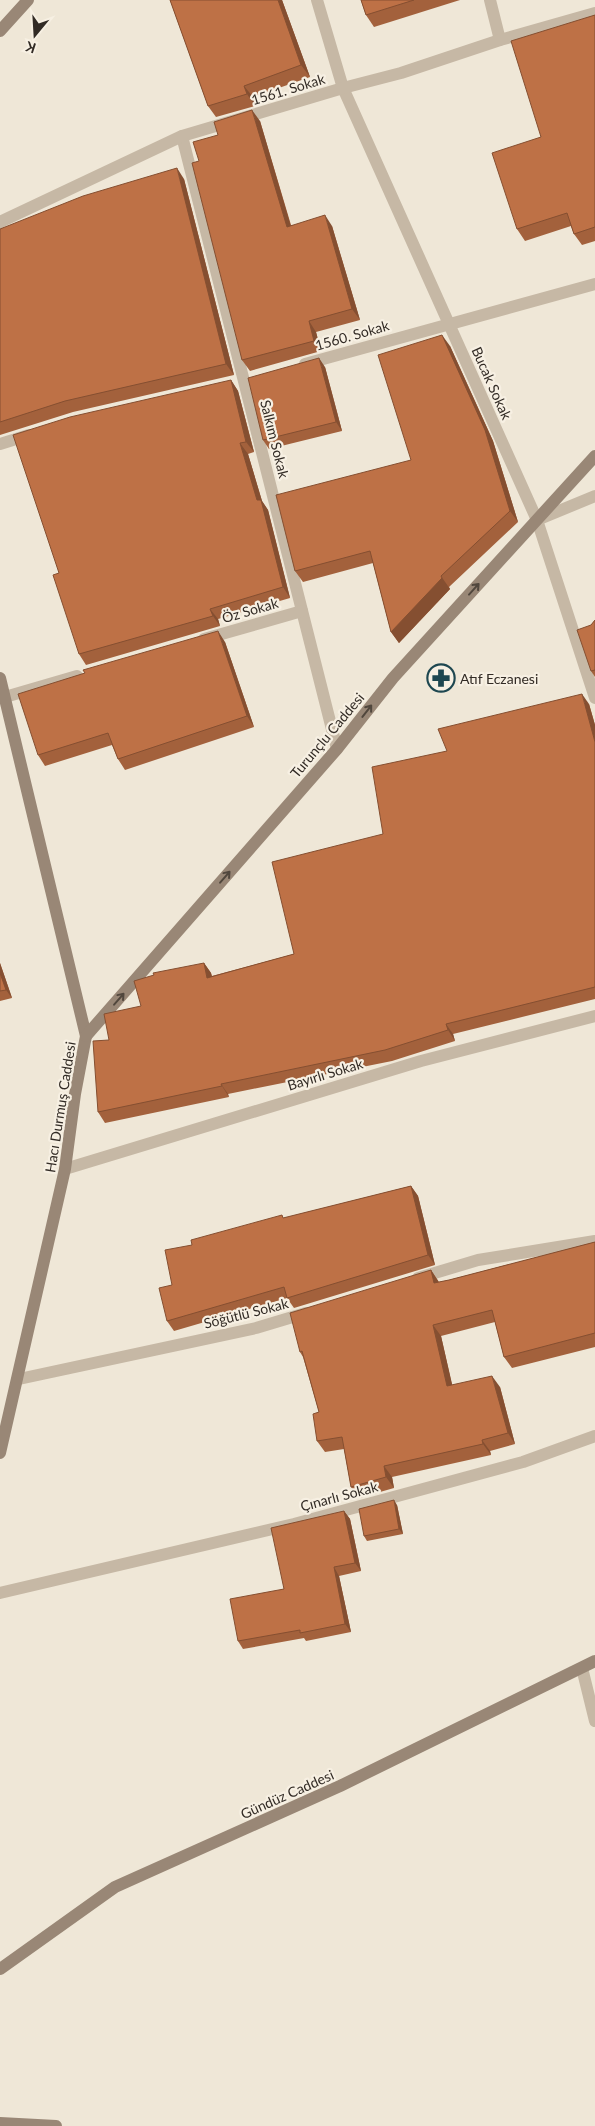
<svg xmlns="http://www.w3.org/2000/svg" width="595" height="2126" font-family="Lato,sans-serif">
<rect width="100%" height="100%" fill="#efe7d7"/>
<g fill="none" stroke-linecap="round" stroke-linejoin="round">
<!-- street -->
<g stroke="#c6b8a5" stroke-width="12">
<path d="M317 0 343 88 537 520 595 698"/>
<path d="M490 0 500 40"/>
<path d="M182 136 337 749"/>
<path d="M0 222 182 136 343 88 401 73 500 40 595 13"/>
<path d="M305 364 595 284"/>
<path d="M0 444 29 435"/>
<path d="M537 520 595 496"/>
<path d="M204 639 302 611"/>
<path d="M5 697 77 676"/>
<path d="M65 1169 421 1061 595 1016"/>
<path d="M418 1278 478 1260 595 1241"/>
<path d="M19 1379 256 1328 306 1313"/>
<path d="M0 1593 294 1524 523 1462 595 1436"/>
<path d="M582 1668 595 1721"/>
</g>
<!-- secondary -->
<g stroke="#998776" stroke-width="12">
<path d="M0 31 28 0"/>
<path d="M0 678 86 1036 75 1094 65 1169 0 1453"/>
<path d="M86 1036 337 749 393 678 595 456"/>
<path d="M0 1969 115 1887 340 1786 595 1661"/>
<path d="M0 2123 56 2126"/>
</g>
</g>
<!-- wall -->
<g fill="#a3613c">
<path d="M170 0H282L310 77 253 97 255 106 216 117 208 106Z"/>
<path d="M361 0H460L374 27 366 15Z"/>
<path d="M595 15V241L582 245 574 234 571 226 525 241 517 229 541 137Z"/>
<path d="M260 121 291 225 332 226 360 320 316 332 321 351 250 371 242 360 199 161 218 135Z"/>
<path d="M184 179 234 375 73 412 0 435V229Z"/>
<path d="M450 346 493 441 518 522 449 587 450 589 399 643 391 632 373 563 303 582 295 571 411 460Z"/>
<path d="M325 367 342 431 269 449 263 440Z"/>
<path d="M231 380 238 391 254 452 248 454 262 501 268 510 290 598 218 619 220 626 86 665 79 654Z"/>
<path d="M595 620V677L591 671V625Z"/>
<path d="M225 642 254 727 125 770 118 759 112 745 45 766 38 755Z"/>
<path d="M589 704 595 725V999L453 1034 455 1041 392 1061 228 1094 229 1097 105 1123 98 1112 109 1040 141 1006 204 963 211 973 212 976 294 954 383 834 447 751Z"/>
<path d="M0 963 12 998 0 1001Z"/>
<path d="M411 1186 418 1196 435 1265 294 1308 287 1298 174 1331 167 1321 172 1285 192 1245 284 1218Z"/>
<path d="M595 1242V1347L512 1368 504 1357 495 1322 441 1336 452 1385 500 1387 515 1444 490 1451 491 1455 392 1477 394 1488 359 1498 351 1487 344 1449 325 1452 317 1441 319 1412 303 1357 300 1352 431 1270 439 1282 449 1280Z"/>
<path d="M397 1505 403 1534 367 1541 364 1536Z"/>
<path d="M344 1511 350 1519 361 1571 339 1576 351 1632 306 1641 304 1638 243 1649 238 1641 284 1589Z"/>
</g>
<!-- shaded-wall -->
<g fill="#854f31">
<path d="M278 0H282L310 77 301 65Z"/>
<path d="M244 86 253 97 255 106 247 94Z"/>
<path d="M252 110 260 121 294 237 287 227Z"/>
<path d="M177 168 184 179 234 375 226 364Z"/>
<path d="M325 215 332 226 360 320 352 309Z"/>
<path d="M309 321 316 332 321 351 314 341Z"/>
<path d="M442 335 450 346 493 441 518 522 510 511Z"/>
<path d="M319 358 325 367 342 431 336 422Z"/>
<path d="M231 380 238 391 254 452 246 442Z"/>
<path d="M240 443 248 454 262 501 268 510 290 598 283 587Z"/>
<path d="M441 576 450 589 399 643 391 632Z"/>
<path d="M210 609 218 619 220 626 213 616Z"/>
<path d="M218 631 225 642 254 727 247 716Z"/>
<path d="M582 694 589 704 595 725V742Z"/>
<path d="M0 963 12 998 6 990 0 973Z"/>
<path d="M204 963 211 973 214 988 207 978Z"/>
<path d="M446 1024 453 1034 455 1041 448 1030Z"/>
<path d="M221 1084 228 1094 229 1097 222 1086Z"/>
<path d="M411 1186 418 1196 435 1265 428 1255Z"/>
<path d="M431 1270 438 1281 442 1294 434 1283Z"/>
<path d="M433 1325 441 1336 455 1397 447 1386Z"/>
<path d="M492 1376 500 1387 515 1444 508 1433Z"/>
<path d="M482 1440 490 1451 491 1455 483 1444Z"/>
<path d="M384 1466 392 1477 394 1488 386 1477Z"/>
<path d="M394 1500 397 1505 403 1534 399 1529Z"/>
<path d="M344 1511 350 1519 361 1571 355 1563Z"/>
<path d="M334 1567 339 1576 351 1632 345 1624Z"/>
</g>
<!-- building -->
<g fill="#be7146" stroke="#854f31">
<path d="M170 0H278L301 65 244 86 247 94 208 106Z"/>
<path d="M361 0H414L366 15Z"/>
<path d="M595 15V227L574 234 567 213 517 229 492 153 541 137 511 41Z"/>
<path d="M252 110 287 227 325 215 352 309 309 321 314 341 242 360 192 163 199 161 193 142 218 135 214 122Z"/>
<path d="M177 168 226 364 65 401 0 422V229L83 196Z"/>
<path d="M442 335 485 430 510 511 441 576 442 578 391 632 370 551 295 571 276 495 411 460 378 355Z"/>
<path d="M319 358 336 422 263 440 248 378Z"/>
<path d="M231 380 246 442 240 443 257 500H261L283 587 210 609 213 616 79 654 53 575 59 573 13 435 70 417Z"/>
<path d="M595 620V670L591 671 577 630 591 625Z"/>
<path d="M218 631 247 716 118 759 108 733 38 755 18 694 85 673 83 670Z"/>
<path d="M582 694 595 742V987L446 1024 448 1030 385 1050 221 1084 222 1086 98 1112 93 1041 109 1040 104 1014 141 1006 134 981 154 975 153 973 204 963 207 978 294 954 272 862 383 834 372 767 447 751 438 729Z"/>
<path d="M0 973 6 990 0 991Z"/>
<path d="M411 1186 428 1255 287 1298 284 1287 167 1321 159 1288 172 1285 165 1250 192 1245 191 1240 282 1215 283 1218Z"/>
<path d="M595 1242V1333L504 1357 492 1310 433 1325 447 1386 492 1376 508 1433 482 1440 483 1444 384 1466 386 1477 351 1487 342 1437 317 1441 313 1414 319 1412 302 1351 300 1352 290 1313 431 1270 434 1283 449 1280Z"/>
<path d="M394 1500 399 1529 364 1536 359 1509Z"/>
<path d="M344 1511 355 1563 334 1567 345 1624 300 1633V1630L238 1641 230 1599 284 1589 271 1528Z"/>
</g>
<!-- one-way arrows -->
<defs><path id="oneway-shaft" d="M-6 0H5M1.5-3L5.5 0L1.5 3" fill="none" stroke-width="1.6" stroke-linecap="round" stroke-linejoin="round" transform="scale(1.25)"/></defs>
<g stroke="#51473d">
<use href="#oneway-shaft" transform="translate(474 589) rotate(-48)"/>
<use href="#oneway-shaft" transform="translate(367 711) rotate(-52)"/>
<use href="#oneway-shaft" transform="translate(225 877) rotate(-49)"/>
<use href="#oneway-shaft" transform="translate(119 999) rotate(-49)"/>
</g>
<!-- icons -->
<defs>
<g id="pharmacy-ring" transform="scale(1.4375)"><circle r="9.5" fill="#f7f0e3" stroke="#1e4750" stroke-width="1.5"/><path d="M-2-6h4v4h4v4h-4v4h-4v-4h-4v-4h4Z" fill="#1e4750"/></g>
</defs>
<g fill-rule="evenodd">
<use href="#pharmacy-ring" x="441" y="678"/>
</g>
<g text-anchor="middle" dominant-baseline="central" stroke-width="4.5" stroke-linejoin="round" paint-order="stroke">
<!-- street labels -->
<g font-size="14" fill="#322b25" stroke="#f7f0e3">
<text transform="translate(288 89) rotate(-17)">1561. Sokak</text>
<text transform="translate(352 335) rotate(-16)">1560. Sokak</text>
<text transform="translate(492 383) rotate(66)">Bucak Sokak</text>
<text transform="translate(275 439) rotate(76)">Salkım Sokak</text>
<text transform="translate(250 610) rotate(-16)">Öz Sokak</text>
<text transform="translate(327 735) rotate(-50)">Turunçlu Caddesi</text>
<text transform="translate(325 1074) rotate(-17)">Bayırlı Sokak</text>
<text transform="translate(60 1107) rotate(-81)">Hacı Durmuş Caddesi</text>
<text transform="translate(246 1313) rotate(-14)">Söğütlü Sokak</text>
<text transform="translate(339 1496) rotate(-15)">Çınarlı Sokak</text>
<text transform="translate(287 1794) rotate(-24)">Gündüz Caddesi</text>
</g>
<!-- poi labels -->
<g font-size="14" fill="#322b25" stroke="#f7f0e3" text-anchor="start">
<text x="460" y="678">Atıf Eczanesi</text>
</g>
</g>
<!-- north arrow -->
<g transform="translate(35 35) rotate(198)" stroke="#f7f0e3" stroke-width="4" paint-order="stroke">
<path d="M0-4L9 19L0 12L-9 19Z" fill="#322b25"/>
<text y="-8" font-size="14" font-weight="bold" text-anchor="middle" fill="#322b25">K</text>
</g>
</svg>
